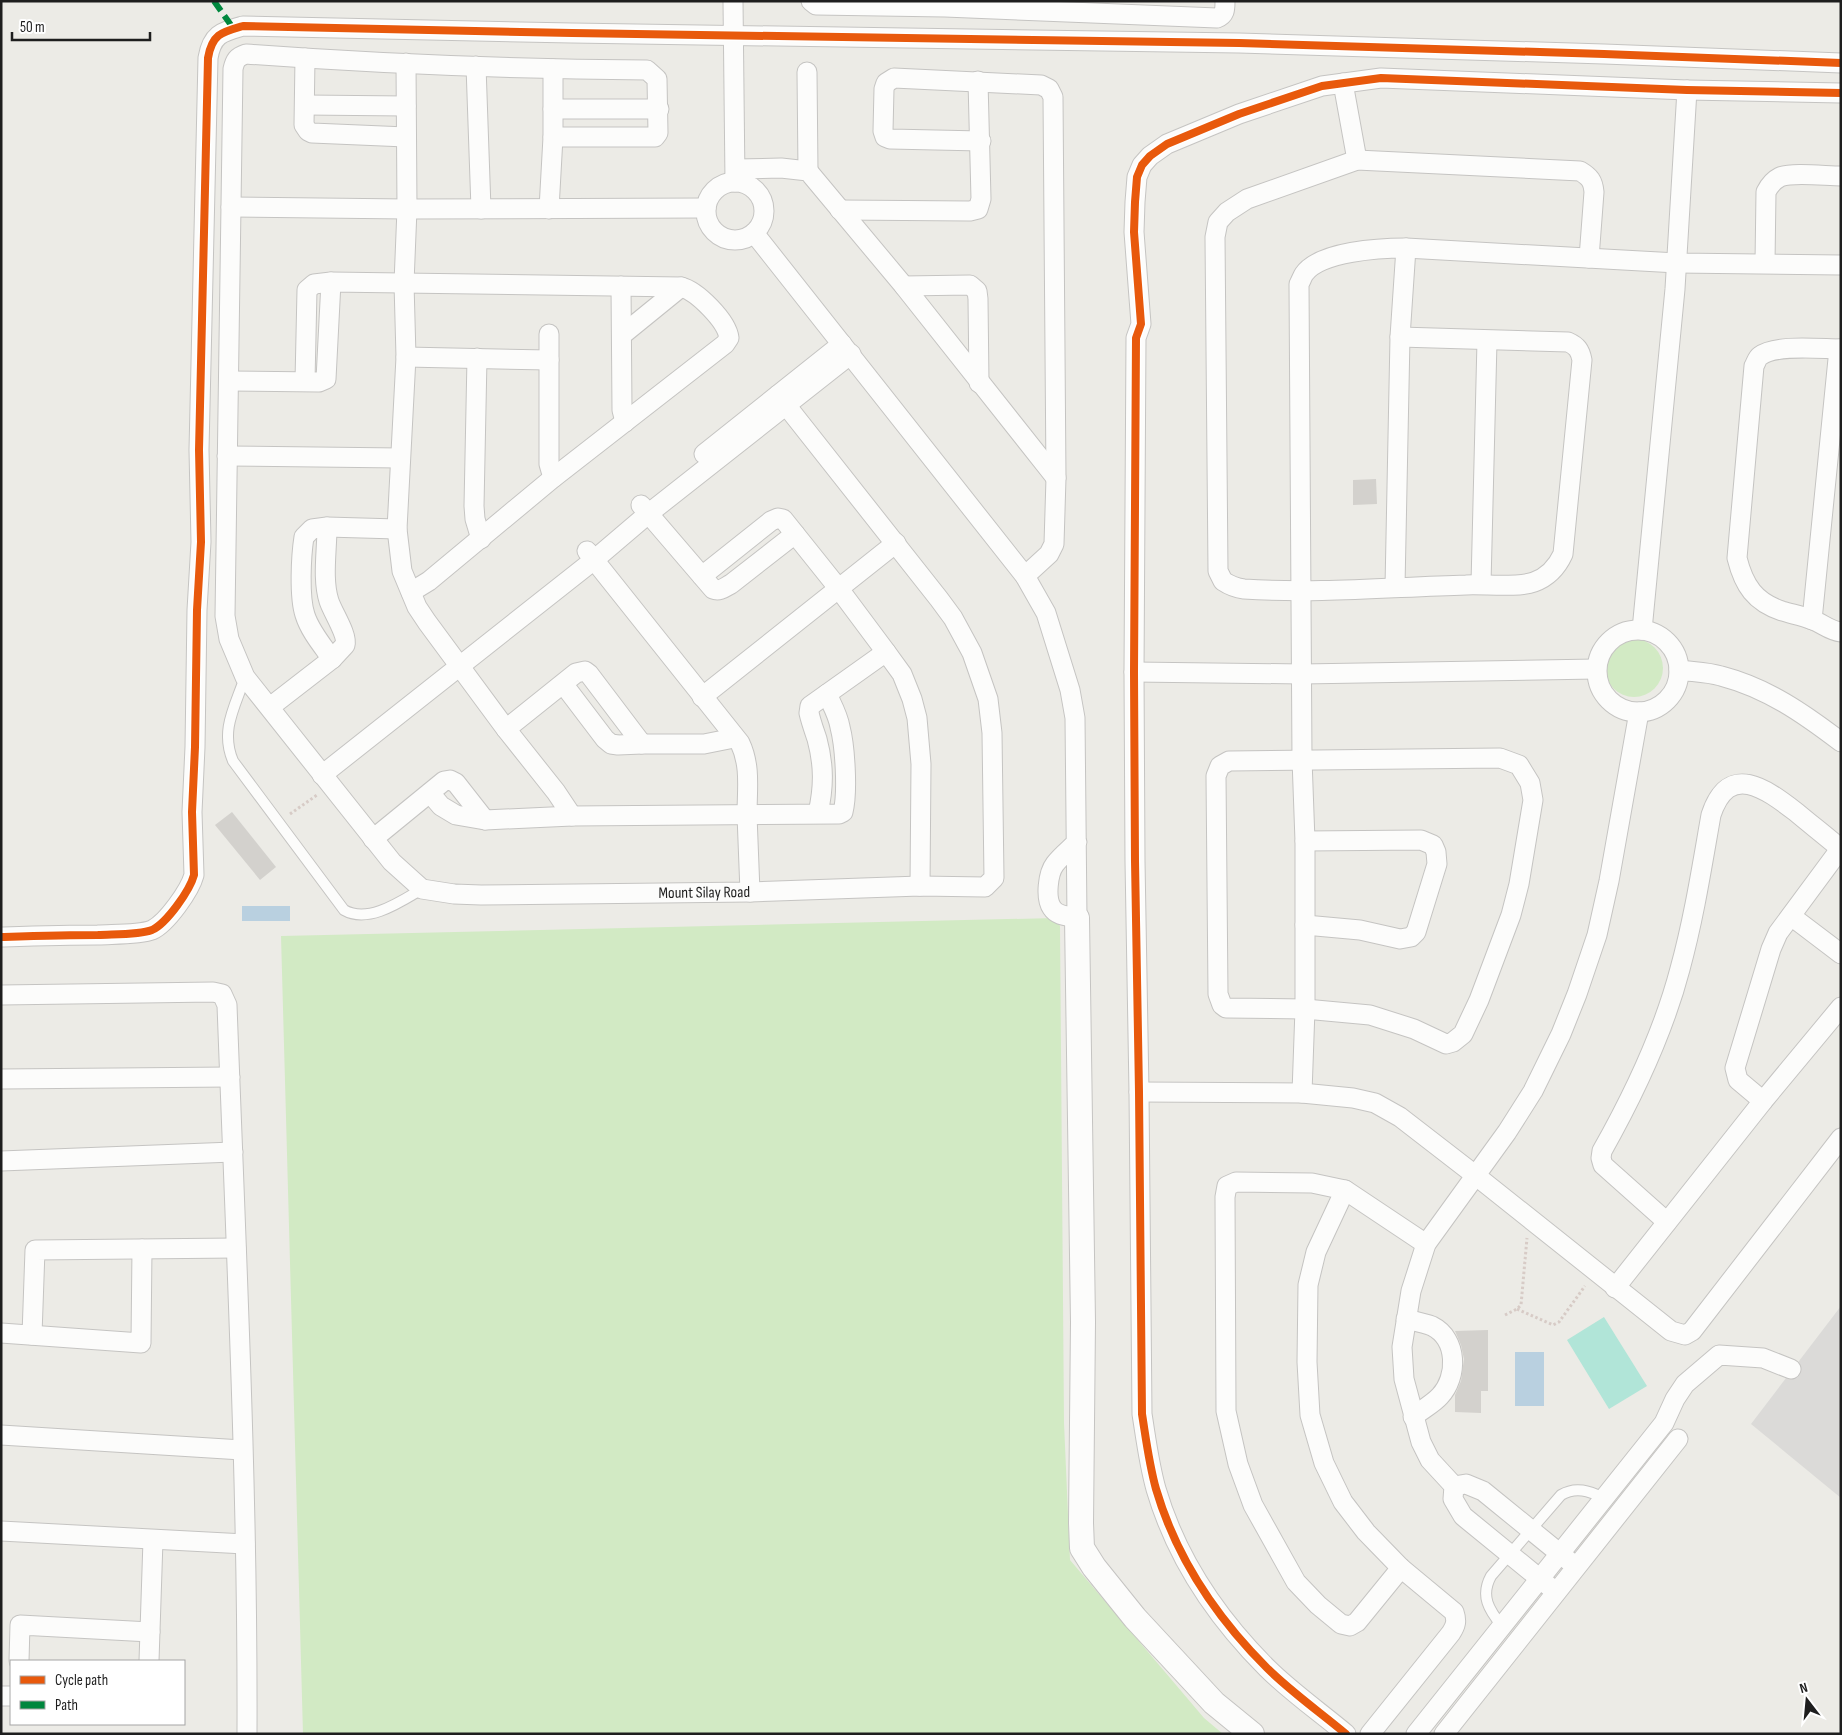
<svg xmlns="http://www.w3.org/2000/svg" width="1842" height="1735" font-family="'Sofia Sans Condensed',sans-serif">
<rect width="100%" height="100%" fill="#ecebe6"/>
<!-- residential -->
<path fill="#dbdad8" d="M1841 1306V1498L1751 1424Z"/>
<!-- grass -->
<g fill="#d2eac4">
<circle cx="1634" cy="668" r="29"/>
<path d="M1055 918 1060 926 1064 1423 1070 1560 1204 1718 1223 1734H303L281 936Z"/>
</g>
<!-- pitch -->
<path fill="#b1e5d8" d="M1604 1317 1647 1386 1609 1409 1567 1340Z"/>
<!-- water -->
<g fill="#b9d0e0">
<rect x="242" y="906" width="48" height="15"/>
<rect x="1515" y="1352" width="29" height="54"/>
</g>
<!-- building -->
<g fill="#d3d1cd">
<path d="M1376 479 1377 504 1353 505V480Z"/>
<path d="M232 812 276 867 260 880 215 825Z"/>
<path d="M1488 1330V1391H1481V1413L1455 1412V1395L1461 1381 1464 1359 1461 1345 1455 1331Z"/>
</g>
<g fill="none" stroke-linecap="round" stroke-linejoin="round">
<!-- service casing -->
<g stroke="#c5c4c2" stroke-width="12">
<g id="service">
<path d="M245 677C235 707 220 730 233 761L344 910C368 924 400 902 422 889"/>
<path d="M1502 1626C1489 1610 1480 1596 1491 1576L1561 1495C1576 1486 1589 1491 1604 1498"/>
</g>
</g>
<!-- minor casing -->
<g stroke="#c5c4c2" stroke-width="21">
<g id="minor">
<path d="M733 1 735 182"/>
<path d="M811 1 816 5 945 7 1217 18C1225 15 1225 10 1225 1"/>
<path d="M305 58 304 125 308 131 312 133 406 137"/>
<path d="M406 63 407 209 404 283 406 357 397 529 402 571 417 607 427 622 506 729 556 792 572 816"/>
<path d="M476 66 481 209"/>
<path d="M807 72 808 171"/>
<path d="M1343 83 1357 160"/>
<path d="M305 105 406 106"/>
<path d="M553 109H659"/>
<path id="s1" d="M553 137H655L658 133 657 79 647 70C513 69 379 64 246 54 237 57 235 60 233 69L225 616 229 639 245 677 392 862 422 889 454 894 481 895 750 892 920 886 985 887 994 878 992 733 988 699 972 653 953 618 939 599 778 395"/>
<path d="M981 141 890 139 885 137 883 131 884 89 886 83 894 78 1041 85 1049 89 1053 97 1056 478 1054 544 1049 554 1025 576"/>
<path d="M736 169 781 168 808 171 904 286 1056 478"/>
<circle cx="735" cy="211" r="29"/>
<path d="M231 207 407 209 706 208"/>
<path d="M549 209 553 137V69"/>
<path d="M840 210 970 211 978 209 981 199 978 81"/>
<path d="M754 233 1025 576 1046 613 1070 690 1075 718 1077 918C1068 916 1057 916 1052 908 1045 898 1048 873 1055 864 1061 856 1070 849 1077 842"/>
<path d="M1765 263 1766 192C1769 186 1774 180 1780 177 1792 172 1826 176 1841 176"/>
<path d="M621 286 622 410 625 422"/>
<path d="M904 286 970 285 977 291 978 299 979 383"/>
<path d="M549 334V464L553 478"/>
<path d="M622 335 681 287"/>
<path d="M1400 337 1568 342C1577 346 1580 350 1582 360L1563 554C1557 567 1548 577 1534 582 1518 588 1484 584 1466 585 1392 587 1317 594 1244 589 1236 588 1229 585 1223 581L1218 571 1215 237 1218 222 1227 212 1247 199 1357 160 1580 171C1590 177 1593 181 1594 192L1589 258"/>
<path d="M1841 349C1821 349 1775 344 1760 356 1757 358 1756 363 1754 366L1737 558C1744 586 1755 602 1782 611 1792 614 1803 616 1813 620 1823 624 1830 631 1841 632"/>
<path d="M406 357 549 360"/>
<path d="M477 358 474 506 475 519 481 539"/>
<path d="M229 381 319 382 326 379 331 282"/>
<path d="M305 381 307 290 314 284 331 282 681 287C697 291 727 321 729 338L725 344 553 478 429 581 411 592"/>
<path d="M704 454 842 344"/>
<path d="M227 456 400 458"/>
<path d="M641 505 713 589C720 592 725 587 731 584L795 534"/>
<path d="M587 551 740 743C751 766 747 790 747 815 748 841 749 866 750 892"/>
<path d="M702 576 771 521 778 518 783 519 839 589 886 652 902 674 912 699 917 718 921 764 920 886"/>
<path d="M1481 584 1487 341"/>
<path d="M1395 587 1400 337 1406 248"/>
<path d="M1812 620 1839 349"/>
<circle cx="1638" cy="671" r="41"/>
<path d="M1642 630 1675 289 1687 90"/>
<path d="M332 659C322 645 310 631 305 615 299 597 301 556 304 537L312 529 327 527 397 529"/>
<path d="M1679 670C1693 672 1707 672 1721 676 1767 688 1803 713 1841 742"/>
<path d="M1134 672 1302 674 1596 669"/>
<path d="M564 685 605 739 611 744 618 745 642 744H704L734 738"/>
<path d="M702 697 896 543"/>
<path d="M270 707 332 659 345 645C348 635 333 613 329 601 322 579 327 551 327 527"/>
<path d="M506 729 576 673 585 671 589 674 642 744"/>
<path d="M1500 758 1519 765 1530 783 1533 800 1519 884 1511 915 1479 1000 1463 1034 1453 1042 1446 1044 1414 1029 1370 1015 1305 1009 1226 1008 1222 1005 1218 994 1216 776 1220 766 1229 761Z"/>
<path d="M322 775 594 560 648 514 851 354"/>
<path d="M430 793 441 806 456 815 485 820 572 816 839 814 843 812C848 792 845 746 840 727 838 715 832 705 827 694"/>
<path d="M818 813C824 787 824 765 817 739 814 730 811 722 809 713L810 706 886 652"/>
<path d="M373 839 444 781 450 780 456 783 485 820"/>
<path d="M1305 841 1421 840 1433 845 1436 852 1437 864 1416 932 1411 937 1400 939 1360 930 1305 925"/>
<path d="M1791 916 1841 954"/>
<path d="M1 937C34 936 66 935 98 935 112 934 139 935 152 930 167 923 190 890 194 875L192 812 195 747 197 610 201 542 199 450 208 58C212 34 222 32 243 26L572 33 1239 43 1604 54 1841 63"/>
<path d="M1 995 213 992 222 994 227 1005C236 1248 248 1491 247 1734"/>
<path d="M1 1079 230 1077"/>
<path d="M1139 1092 1302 1093 1353 1098 1375 1103 1400 1117 1475 1175 1671 1331 1685 1335 1692 1331 1841 1138"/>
<path d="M1302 1093 1305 1009V841L1302 759 1299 284C1301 281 1302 277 1304 274 1320 251 1381 248 1406 248L1677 263 1841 265"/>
<path d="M1 1161 233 1152"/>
<path d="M1345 1190 1316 1252 1308 1285 1307 1362 1310 1415 1324 1463 1343 1502 1366 1532 1401 1568 1454 1612C1457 1621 1456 1625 1451 1633L1370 1734"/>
<path d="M1667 1222 1603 1165 1601 1158 1602 1151C1633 1096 1664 1030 1680 969 1694 918 1702 866 1711 815 1729 761 1766 789 1796 812 1809 823 1822 833 1835 844L1838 852 1778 933 1771 949 1735 1068 1738 1080 1763 1101"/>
<path d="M1615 1288 1763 1101 1841 1007"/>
<path d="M1406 1319C1414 1321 1424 1323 1432 1326 1458 1339 1458 1377 1440 1396 1433 1404 1421 1410 1413 1417"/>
<path d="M1 1333 141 1343 142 1249"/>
<path d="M32 1335 35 1250 236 1248"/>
<path d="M1 1435 242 1450"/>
<path d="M1454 1486 1466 1484 1483 1491 1569 1561"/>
<path d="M1 1531 245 1544"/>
<path d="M1401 1568 1357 1622 1350 1626 1341 1624 1318 1605 1296 1582 1253 1505 1238 1464 1226 1411 1225 1197 1227 1186 1236 1182 1312 1183 1345 1190 1426 1244"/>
<path d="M1556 1592 1463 1516 1453 1499 1454 1486 1430 1460 1421 1442 1404 1379 1402 1347 1411 1291 1426 1244 1507 1132 1533 1091 1561 1034 1577 994 1597 935 1609 881 1639 712"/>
<path d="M19 1661 20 1625 150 1632"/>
<path d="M149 1661 153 1540"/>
<path d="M1 1696H11"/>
<path d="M1346 1734C1321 1713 1290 1691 1267 1668 1217 1618 1176 1557 1156 1489 1149 1464 1146 1439 1142 1414L1139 1092 1135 861 1134 672 1136 338 1141 324 1134 232 1135 202 1137 177 1142 165 1150 156 1167 144 1239 114 1322 86 1381 78 1687 90 1841 93"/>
<path d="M1416 1734 1664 1423 1675 1399 1685 1384 1719 1355 1763 1358 1791 1369"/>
<path d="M1444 1734 1678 1439"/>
</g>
</g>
<!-- tertiary casing -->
<g stroke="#c5c4c2" stroke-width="26">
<path id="tertiary" d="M1077 918 1083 1322 1081 1523 1082 1548 1094 1567 1135 1618 1214 1703 1252 1734"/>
</g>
<!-- path -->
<g stroke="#d7cbc6" stroke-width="3" stroke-dasharray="2.5 2.5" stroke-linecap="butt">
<path d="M290 814 317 795"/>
<path d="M1517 1309 1553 1325 1559 1322 1585 1286"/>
<path d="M1505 1315 1517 1309 1521 1305 1527 1238"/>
</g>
<!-- service -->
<use href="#service" stroke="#fcfcfb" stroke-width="10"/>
<!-- minor -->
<use href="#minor" stroke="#fcfcfb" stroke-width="19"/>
<!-- tertiary -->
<use href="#tertiary" stroke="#fcfcfb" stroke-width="24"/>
<!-- quiet -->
<path stroke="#00873e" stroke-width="6" stroke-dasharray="12 6" stroke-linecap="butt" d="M214 1 233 28"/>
<!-- cycleway casing -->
<g stroke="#fff" stroke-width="11">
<g id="cycleway">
<path d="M1 937C34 936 66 935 98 935 112 934 139 935 152 930 167 923 190 890 194 875L192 812 195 747 197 610 201 542 199 450 208 58C212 34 222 32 243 26L572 33 1239 43 1604 54 1841 63"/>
<path d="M1346 1734C1321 1713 1290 1691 1267 1668 1217 1618 1176 1557 1156 1489 1149 1464 1146 1439 1142 1414L1139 1092 1135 861 1134 672 1136 338 1141 324 1134 232 1135 202 1137 177 1142 165 1150 156 1167 144 1239 114 1322 86 1381 78 1687 90 1841 93"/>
</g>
</g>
<!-- cycleway -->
<use href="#cycleway" stroke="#e8590c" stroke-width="8"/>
</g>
<g text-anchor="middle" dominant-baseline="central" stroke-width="4" stroke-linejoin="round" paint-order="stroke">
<!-- street labels -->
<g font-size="16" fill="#1e1e1e" stroke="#fff">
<text stroke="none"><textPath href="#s1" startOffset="1768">Mount Silay Road</textPath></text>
</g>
</g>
<!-- border -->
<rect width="1842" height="1735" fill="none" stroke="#1e1e1e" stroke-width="5"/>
<!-- legend -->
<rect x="10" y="1660" width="175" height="65" fill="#ffffff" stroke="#a5a5a5"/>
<rect x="20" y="1676" width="25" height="8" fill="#e8590c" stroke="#a5a5a5"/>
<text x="55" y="1685" font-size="15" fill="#1e1e1e">Cycle path</text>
<rect x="20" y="1701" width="25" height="8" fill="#00873e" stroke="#a5a5a5"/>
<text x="55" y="1710" font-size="15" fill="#1e1e1e">Path</text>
<!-- north arrow -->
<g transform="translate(1807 1700) rotate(344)" stroke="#ffffff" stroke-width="4" paint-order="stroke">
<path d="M0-4L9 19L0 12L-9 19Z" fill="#1e1e1e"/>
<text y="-8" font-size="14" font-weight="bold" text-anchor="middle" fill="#1e1e1e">N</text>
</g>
<!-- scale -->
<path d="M12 32v8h138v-8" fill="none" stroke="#1e1e1e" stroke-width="2.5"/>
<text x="20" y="32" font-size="15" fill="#1e1e1e" stroke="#ffffff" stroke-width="4" paint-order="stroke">50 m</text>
</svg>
